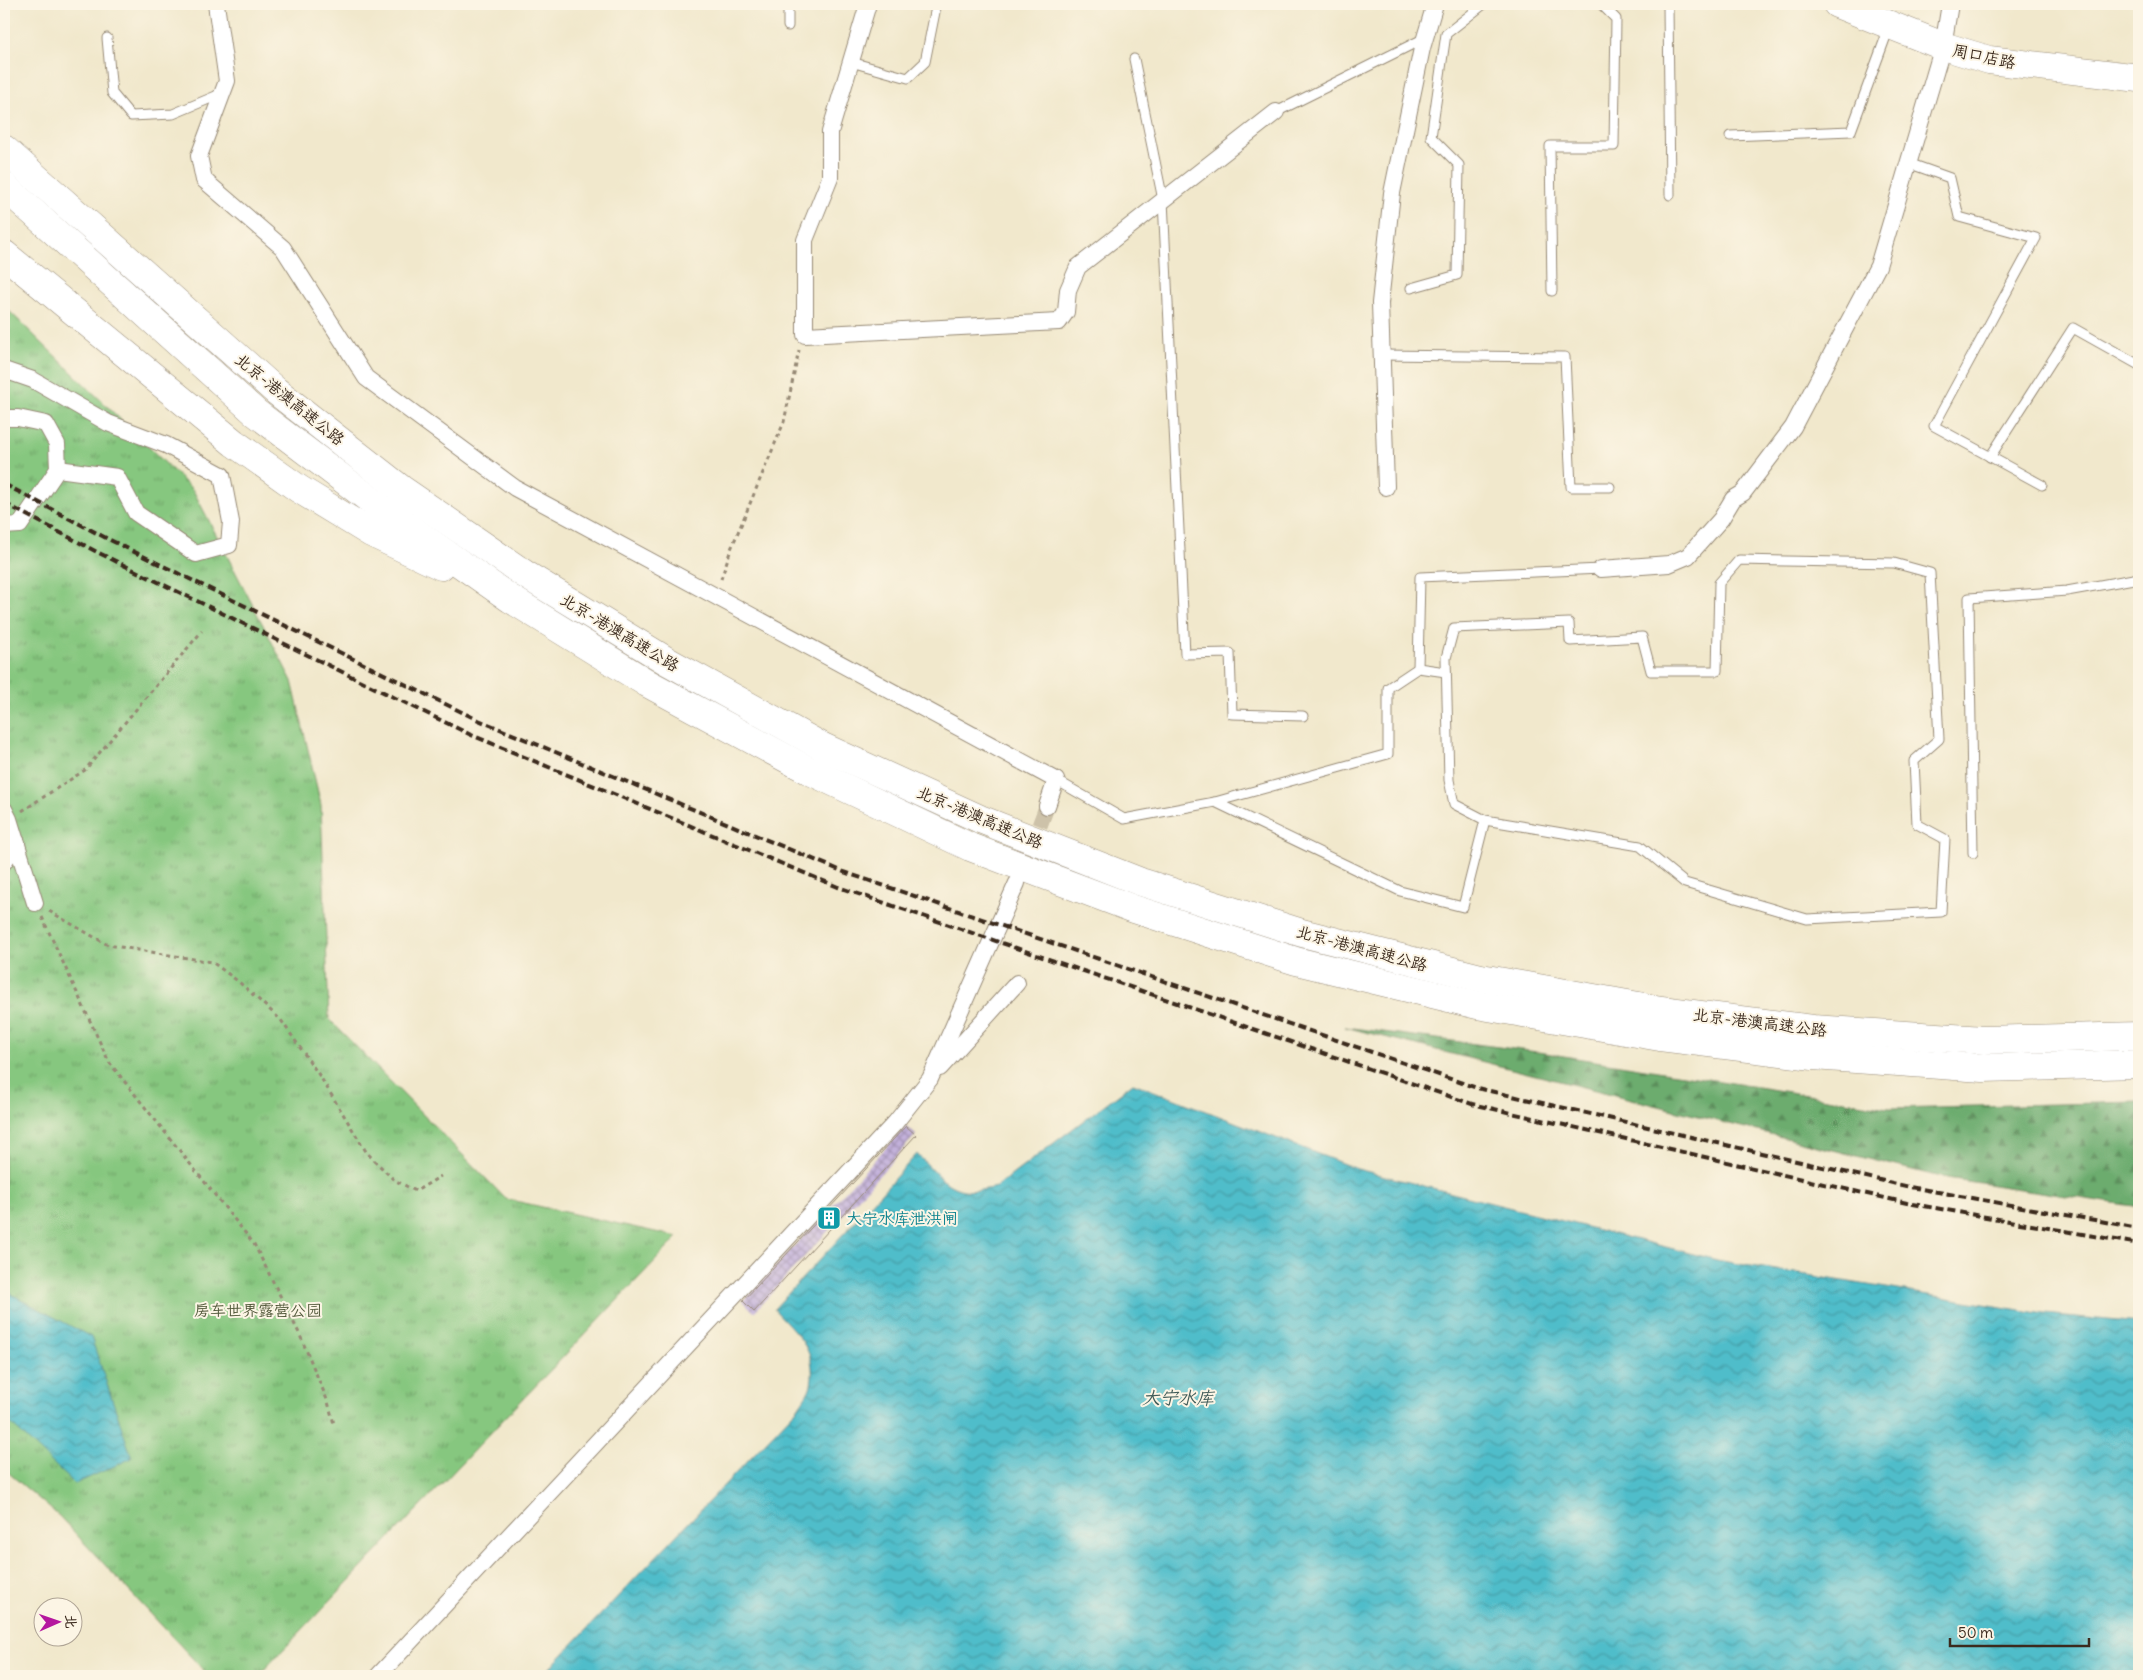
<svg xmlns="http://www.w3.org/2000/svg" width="2143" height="1680" font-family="Delius,'LXGW WenKai TC',sans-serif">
<defs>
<pattern id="forest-firs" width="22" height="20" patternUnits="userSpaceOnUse" patternTransform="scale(1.25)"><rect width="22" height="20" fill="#6cac6e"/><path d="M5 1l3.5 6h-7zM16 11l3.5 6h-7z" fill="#5a8c5a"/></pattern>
<pattern id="park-tufts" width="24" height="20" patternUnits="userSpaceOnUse" patternTransform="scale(1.25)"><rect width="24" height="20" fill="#86c77f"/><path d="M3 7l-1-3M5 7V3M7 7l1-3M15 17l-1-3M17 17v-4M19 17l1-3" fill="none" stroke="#6fa267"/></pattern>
<pattern id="water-waves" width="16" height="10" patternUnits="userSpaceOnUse" patternTransform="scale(1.25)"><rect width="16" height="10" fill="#50bdca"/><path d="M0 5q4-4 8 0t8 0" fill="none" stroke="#449aa3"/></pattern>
<pattern id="building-cross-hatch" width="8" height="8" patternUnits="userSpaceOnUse" patternTransform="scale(1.25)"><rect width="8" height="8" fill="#c3b1db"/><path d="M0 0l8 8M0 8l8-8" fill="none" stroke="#a090b1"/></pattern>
</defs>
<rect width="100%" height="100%" fill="#fcf5e5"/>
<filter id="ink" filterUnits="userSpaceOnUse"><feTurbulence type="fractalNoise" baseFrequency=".02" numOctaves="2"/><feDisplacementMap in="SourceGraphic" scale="10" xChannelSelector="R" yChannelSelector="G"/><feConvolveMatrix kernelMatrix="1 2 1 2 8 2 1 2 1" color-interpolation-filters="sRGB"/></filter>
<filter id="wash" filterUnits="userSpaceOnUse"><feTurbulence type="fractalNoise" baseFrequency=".0096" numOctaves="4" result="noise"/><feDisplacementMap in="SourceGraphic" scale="20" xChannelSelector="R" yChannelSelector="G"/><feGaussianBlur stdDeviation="1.12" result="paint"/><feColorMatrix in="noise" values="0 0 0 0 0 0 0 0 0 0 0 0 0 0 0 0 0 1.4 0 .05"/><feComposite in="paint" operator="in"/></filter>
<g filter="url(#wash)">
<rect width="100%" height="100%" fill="#f1e8cc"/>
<!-- forest -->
<path fill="url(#forest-firs)" stroke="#546b46" d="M1345 1027 1545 1053 1889 1108 2139 1102V1207L1940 1177Z"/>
<!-- park -->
<path fill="url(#park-tufts)" stroke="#60784e" d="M4 306 193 490 292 681 321 805 329 1019 506 1199 678 1237 258 1676H209L59 1516 4 1469Z"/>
<!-- water -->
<g fill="url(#water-waves)" stroke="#467474">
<path d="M1133 1083 1357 1169 1721 1261 2045 1314 2139 1323V1676H542L798 1408C802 1401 810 1392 811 1384 818 1350 795 1332 774 1309L917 1154C946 1183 952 1198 996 1187Z"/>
<path d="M4 1283 13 1295 91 1337 132 1458 75 1484 4 1417Z"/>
</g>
<g id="blocks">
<!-- building -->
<path fill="url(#building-cross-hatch)" d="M906 1126 916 1135 754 1312 743 1301Z"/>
</g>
</g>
<g filter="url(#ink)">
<use href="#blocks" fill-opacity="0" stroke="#968975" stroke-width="1"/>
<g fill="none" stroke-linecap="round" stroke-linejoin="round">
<!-- minor-tunnel -->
<path stroke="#cdc2a9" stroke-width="16" stroke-dasharray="16 8" stroke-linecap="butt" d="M1031 848 1047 806"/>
<!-- service casing -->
<g stroke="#968975" stroke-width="11">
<g id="service">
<path d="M1668 4 1670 195"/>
<path d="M788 26V4"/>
<path d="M107 38 112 93 131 116 173 114 223 93"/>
<path d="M1134 59 1163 200 1185 654 1230 653 1232 714 1303 716"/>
<path d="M851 62 908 78 925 62 935 12"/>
<path d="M1276 112 1425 38"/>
<path d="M1730 136 1851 131 1889 28"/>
<path d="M1908 163 1950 178 1959 217 2036 238 1934 426 2042 485"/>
<path d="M1411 288 1457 275 1459 165 1431 137 1446 34 1484 4"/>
<path d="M1552 291 1550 146H1614L1616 19 1601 4"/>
<path d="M1382 355 1565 357 1571 487H1610"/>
<path d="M1990 457 2073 328 2139 365"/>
<path d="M1418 668 1420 577 1601 569"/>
<path d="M1056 780 1124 819 1215 802 1388 754V688L1418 668 1446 672"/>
<path d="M1215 802 1400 891 1463 907 1485 820 1640 846 1685 883 1807 919 1941 912 1945 839 1917 824 1914 761 1939 739 1930 573 1894 563 1739 560 1719 583 1717 671H1651L1642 637 1570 641 1569 623 1454 628 1446 658 1449 780 1454 804 1485 820"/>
<path d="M1973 853 1969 598 2067 591 2139 578"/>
</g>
</g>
<!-- minor casing -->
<g stroke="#968975" stroke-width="18">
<g id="minor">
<path d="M216 4 227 81 199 156 204 180 283 248 366 378 515 488 1056 780 1047 806"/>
<path d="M868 4 830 132V178L805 240V335L1059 322 1066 312 1068 290 1078 267 1276 112"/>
<path d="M4 370 33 380 108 423 166 445 222 475 231 522 229 545 196 554 136 513 117 477 58 469"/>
<path d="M4 418H18L46 424 57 444 58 469 20 525 4 526"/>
<path d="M1386 487 1380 303 1392 193 1422 48 1435 4"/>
<path d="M1601 569 1669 564 1688 556 1721 519 1733 499 1743 493 1793 427 1878 266 1943 46 1950 4"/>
<path d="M4 809 9 819 35 903"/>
<path d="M4 862 17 842"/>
<path d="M940 1068 1017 983"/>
<path d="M378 1676 895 1123 930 1079 1017 883"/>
</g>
</g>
<!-- trunk casing -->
<g stroke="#968975" stroke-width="29">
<path id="trunk" d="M1837 4 1943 46 1989 60 2139 78"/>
</g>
<!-- motorway casing -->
<g stroke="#968975" stroke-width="29">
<g id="motorway">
<path d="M4 149 276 391 401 489 526 575 667 661 823 747 980 819 1141 882 1302 933 1481 978 1661 1010 1813 1029 1984 1040 2139 1036"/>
<path d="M4 186 256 413 381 508 511 599 647 683 808 770 970 847 1134 909 1296 961 1477 1005 1660 1037 1813 1056 1983 1068 2139 1064"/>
<path d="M4 254 234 443 299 489 371 533 441 566"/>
</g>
</g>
<!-- path -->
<g stroke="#968975" stroke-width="3" stroke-dasharray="4 4" stroke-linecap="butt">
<path d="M721 579 731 549 784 422 799 350"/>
<path d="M22 811 85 770 202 631"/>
<path d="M49 911 108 945 212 962 239 982 281 1020 321 1078 367 1153 394 1180 416 1191 441 1176"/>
<path d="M42 917 109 1062 254 1244 299 1333 328 1402 334 1424"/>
</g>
<!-- service -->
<use href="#service" stroke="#fff" stroke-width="9"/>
<!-- minor -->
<use href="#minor" stroke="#fff" stroke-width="16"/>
<!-- trunk -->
<use href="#trunk" stroke="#fff" stroke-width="28"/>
<!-- motorway -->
<use href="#motorway" stroke="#fff" stroke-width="28"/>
<!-- rail -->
<g stroke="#3b2a1e" stroke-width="4" stroke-dasharray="8 4" stroke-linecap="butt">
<path d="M4 484 108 539 476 719 844 872 1477 1088 1910 1187 2139 1228"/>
<path d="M4 503 101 554 469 734 838 887 1472 1104 1907 1203 2139 1244"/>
</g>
</g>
</g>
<!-- icons -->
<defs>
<g id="building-square" transform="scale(1.25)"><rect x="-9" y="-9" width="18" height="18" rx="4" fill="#0f9aa8" stroke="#fcf5e5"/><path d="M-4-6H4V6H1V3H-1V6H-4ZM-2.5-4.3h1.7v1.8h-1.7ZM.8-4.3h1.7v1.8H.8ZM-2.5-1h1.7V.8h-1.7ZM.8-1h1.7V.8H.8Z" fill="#fff"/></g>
</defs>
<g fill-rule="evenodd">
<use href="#building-square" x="829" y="1218"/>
</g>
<g text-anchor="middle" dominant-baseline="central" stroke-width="4" stroke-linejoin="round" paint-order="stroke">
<!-- street labels -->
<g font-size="16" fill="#3b2a1e" stroke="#fcf5e5">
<text transform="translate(1984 56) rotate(12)">周口店路</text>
<text transform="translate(290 399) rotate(39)">北京-港澳高速公路</text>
<text transform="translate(620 632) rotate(31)">北京-港澳高速公路</text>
<text transform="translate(980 817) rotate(23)">北京-港澳高速公路</text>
<text transform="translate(1362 948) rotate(15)">北京-港澳高速公路</text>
<text transform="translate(1760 1022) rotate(7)">北京-港澳高速公路</text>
</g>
<!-- culture labels -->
<g font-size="16" fill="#0d838f" stroke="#fcf5e5" text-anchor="start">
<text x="846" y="1218">大宁水库泄洪闸</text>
</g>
<!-- park labels -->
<g font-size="16" fill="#52593b" stroke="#fcf5e5">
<text x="258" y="1310">房车世界露营公园</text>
</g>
<!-- water labels -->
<g font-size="18" font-style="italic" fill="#425d5a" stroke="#fcf5e5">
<text x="1178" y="1397">大宁水库</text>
</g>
</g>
<!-- margin -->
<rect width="2143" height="1680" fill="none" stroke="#fcf5e5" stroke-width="20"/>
<!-- north arrow -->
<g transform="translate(58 1622) rotate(88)"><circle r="24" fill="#fcf5e5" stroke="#afa495"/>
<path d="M0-4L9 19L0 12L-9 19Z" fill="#b5179e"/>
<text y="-8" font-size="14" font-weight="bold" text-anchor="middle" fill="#3b2a1e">北</text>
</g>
<!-- scale -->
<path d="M1950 1638v8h139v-8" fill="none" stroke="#3b2a1e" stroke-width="2.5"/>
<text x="1958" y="1638" font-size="15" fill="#3b2a1e" stroke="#fcf5e5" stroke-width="4" paint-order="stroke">50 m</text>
</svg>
